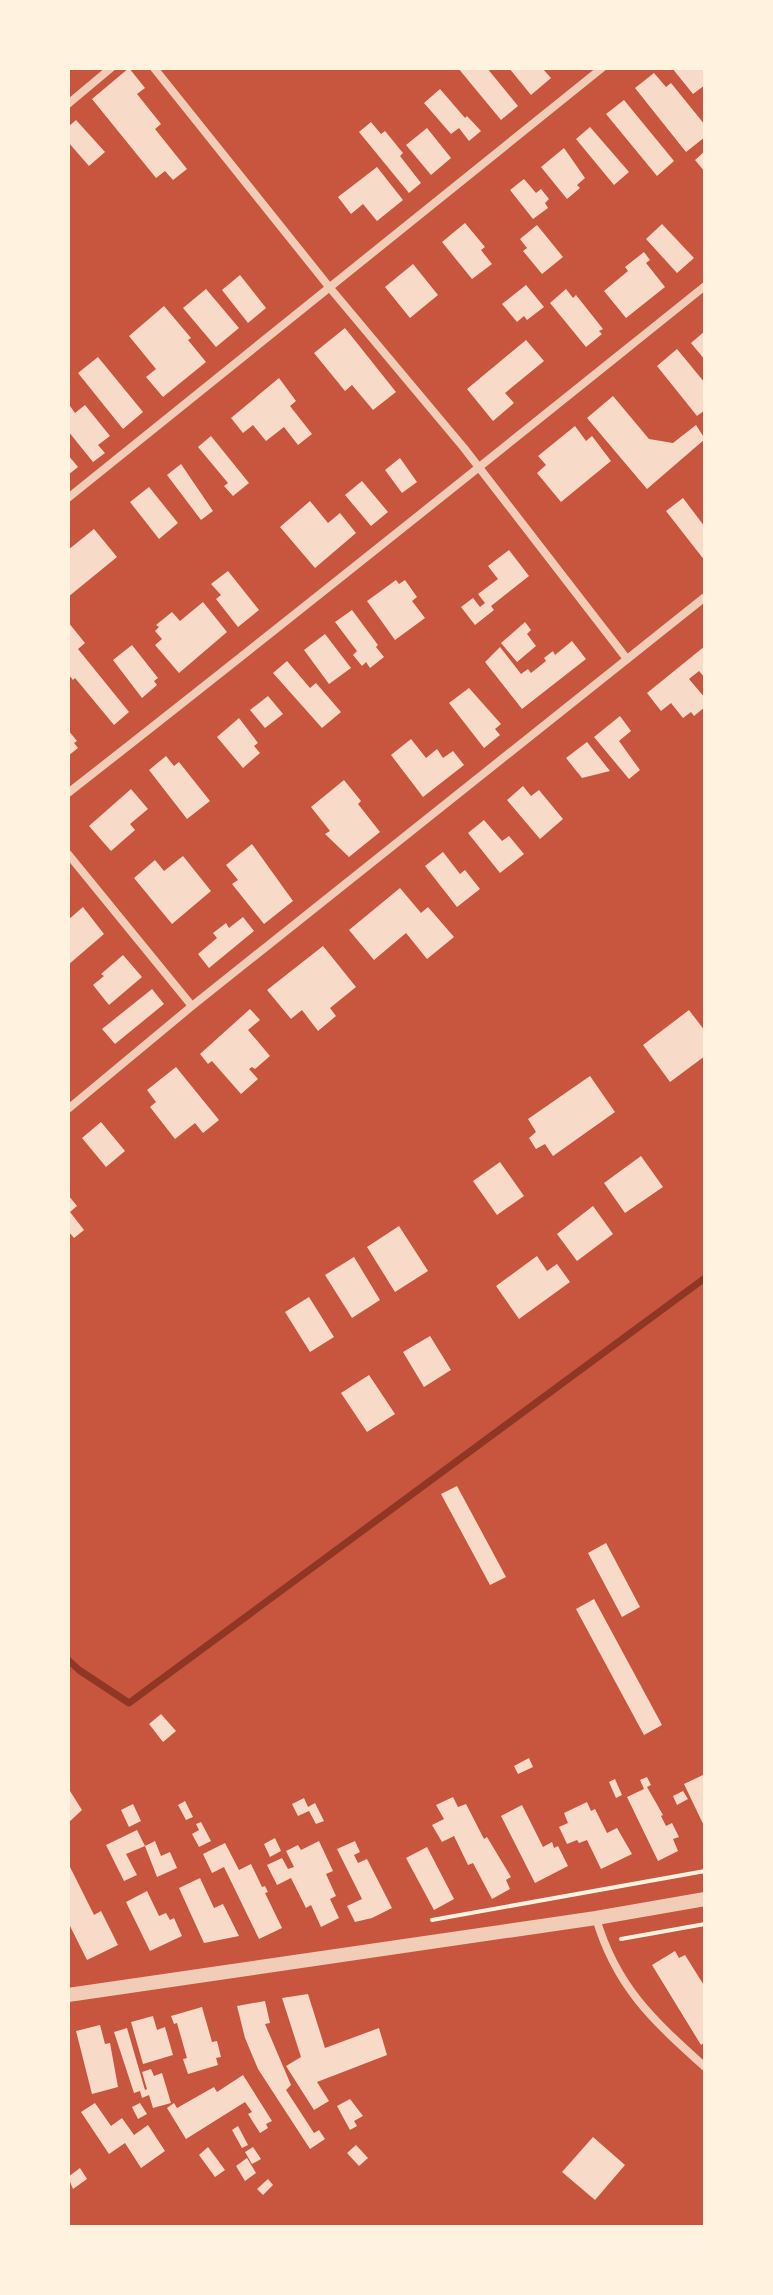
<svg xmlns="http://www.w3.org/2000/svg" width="773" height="2295" font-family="'Roboto Serif',serif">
<rect width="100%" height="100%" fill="#c8553d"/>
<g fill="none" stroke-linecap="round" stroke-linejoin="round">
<!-- stream -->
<path stroke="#8f3625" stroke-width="7" d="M68 1660 79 1670 129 1703 705 1278"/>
</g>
<!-- building -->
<g fill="#f7dbc8">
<path d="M129 68 145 88 137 94 161 124 155 129 187 169 173 180 165 171 156 178 92 99Z"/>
<path d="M458 68H487L518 106 501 120Z"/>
<path d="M509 68H542L551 78 531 95Z"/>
<path d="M672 68H705V85L693 94Z"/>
<path d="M654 73 666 87 671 83 705 125V137L686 152 635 88Z"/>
<path d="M440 89 465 118 467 116 481 131 469 141 459 128 451 134 424 103Z"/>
<path d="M624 100 674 161 657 176 606 114Z"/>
<path d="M76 120 105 152 89 166 68 142V127Z"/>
<path d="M371 122 381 134 385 131 403 153 400 156 421 183 409 193 359 132Z"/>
<path d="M590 127 629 172 614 185 576 139Z"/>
<path d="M427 128 451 158 431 175 406 145Z"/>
<path d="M564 148 585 178 577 185 580 188 567 199 541 167Z"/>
<path d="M705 151V172L695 160Z"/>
<path d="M377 167 403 200 377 221 363 204 351 214 338 197Z"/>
<path d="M524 179 536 193 541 189 549 199 545 203 548 208 533 219 510 190Z"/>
<path d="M465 223 485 247 481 250 492 264 472 279 442 242Z"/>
<path d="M662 224 694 258 677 273 646 239Z"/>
<path d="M537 225 563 257 542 274 523 251 527 248 520 239Z"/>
<path d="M644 252 650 260 646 263 665 287 626 318 604 291 628 271 625 267Z"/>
<path d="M413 264 438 295 410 318 385 287Z"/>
<path d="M240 275 266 308 248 323 222 290Z"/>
<path d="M526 285 544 307 527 320 524 316 517 322 502 304Z"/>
<path d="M206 289 239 328 216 347 183 308Z"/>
<path d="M566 289 573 298 576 295 603 329 599 331 602 334 586 347 550 303Z"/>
<path d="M164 306 191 338 188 340 206 362 163 397 146 377 156 369 129 336Z"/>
<path d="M345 328 396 392 373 410 352 385 345 391 314 353Z"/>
<path d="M705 331V360L691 343Z"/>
<path d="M526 340 544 361 505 393 514 403 493 421 467 389Z"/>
<path d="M677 349 705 383V410L697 416 657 366Z"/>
<path d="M98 357 143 412 123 429 78 373Z"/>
<path d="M279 378 296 401 290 406 312 434 298 445 284 427 266 441 253 425 243 433 231 418Z"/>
<path d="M613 396 649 439 673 443 696 425 705 439 647 489 587 418Z"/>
<path d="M85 405 110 436 98 445 105 453 93 462 68 431V408L70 406 75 413Z"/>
<path d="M575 426 586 441 592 436 611 461 561 502 537 473 546 465 538 456Z"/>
<path d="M211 436 249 483 233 496 224 486 228 483 198 447Z"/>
<path d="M68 455 78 467 68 475Z"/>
<path d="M400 458 417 482 402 493 385 470Z"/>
<path d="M181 464 213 511 201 520 167 475Z"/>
<path d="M362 481 388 512 371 526 345 495Z"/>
<path d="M149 487 178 523 159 539 130 502Z"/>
<path d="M683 498 705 527V561L666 511Z"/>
<path d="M310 501 328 523 340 513 356 533 315 568 280 527Z"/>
<path d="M94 529 117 557 68 597V550Z"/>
<path d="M509 550 529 576 491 606 494 610 475 625 461 607 473 598 480 607 485 603 478 594 498 579 488 566Z"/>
<path d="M228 571 259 610 238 627 216 599 221 595 211 584Z"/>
<path d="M396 580 399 584 405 580 417 597 412 601 425 618 395 640 367 601Z"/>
<path d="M203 602 227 632 179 673 155 645 162 639 155 631 159 627 156 625 172 612 180 621Z"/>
<path d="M352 610 378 645 376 647 384 657 370 668 366 662 362 666 353 655 357 651 335 622Z"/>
<path d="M68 622 85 643 78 649 129 712 114 725 75 678 73 680 68 674Z"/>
<path d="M525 622 531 630 527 634 536 646 517 662 501 643Z"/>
<path d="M325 634 351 668 329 684 304 650Z"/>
<path d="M572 641 586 659 522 709 485 662 500 647 521 674 528 669 531 673 546 661 544 658 553 651 555 655Z"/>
<path d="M132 645 158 678 154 681 157 685 142 698 113 660Z"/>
<path d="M705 646V678L699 671 689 679 705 698V707L694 716 691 712 683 718 671 703 661 711 647 693Z"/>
<path d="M287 661 310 688 316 683 341 712 322 728 273 673Z"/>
<path d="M469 688 501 724 495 729 500 735 484 748 449 703Z"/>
<path d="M268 696 283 714 265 728 250 710Z"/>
<path d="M620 716 631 731 619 741 640 770 629 779 594 737Z"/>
<path d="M239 718 258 743 254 746 260 753 243 768 217 737Z"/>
<path d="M68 730 77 741 74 743 78 748 68 756Z"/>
<path d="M411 739 426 758 437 749 443 758 453 751 464 765 423 797 391 755Z"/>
<path d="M587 742 610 771 582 778 566 758Z"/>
<path d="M166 756 174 766 179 762 210 801 187 819 149 770Z"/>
<path d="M344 780 361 801 358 804 380 832 349 857 325 834 330 831 311 807Z"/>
<path d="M523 786 531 796 539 790 563 819 540 839 507 800Z"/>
<path d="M131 789 148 809 130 824 135 830 111 851 89 826Z"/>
<path d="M484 820 502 841 509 836 524 854 500 873 468 833Z"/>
<path d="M252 844 293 901 264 924 232 884 238 880 226 865Z"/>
<path d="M443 852 460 874 465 870 480 889 457 907 425 866Z"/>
<path d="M183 856 211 891 172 924 134 878 155 860 164 871Z"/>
<path d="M400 888 421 913 428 907 454 937 427 959 406 933 374 960 349 930Z"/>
<path d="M83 907 104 934 68 965V920Z"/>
<path d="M243 917 254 931 209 968 198 954 217 938 213 933 226 923 229 928Z"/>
<path d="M323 946 356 987 330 1008 336 1016 318 1031 302 1010 291 1019 267 990Z"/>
<path d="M123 955 142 977 109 1005 93 985 104 976 101 974Z"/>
<path d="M152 989 164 1004 115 1044 102 1029Z"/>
<path d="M250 1009 260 1020 248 1030 270 1056 255 1069 252 1067 249 1069 258 1079 241 1094 212 1061 208 1064 200 1054Z"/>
<path d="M689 1010 705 1031V1056L670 1082 643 1045Z"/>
<path d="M176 1067 219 1120 203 1133 195 1123 175 1139 150 1107 156 1102 147 1090Z"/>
<path d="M590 1076 615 1112 553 1156 545 1144 536 1149 529 1138 536 1132 528 1119Z"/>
<path d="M101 1122 125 1151 106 1167 82 1138Z"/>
<path d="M641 1156 663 1187 625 1213 604 1183Z"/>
<path d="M500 1162 524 1196 497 1215 473 1181Z"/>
<path d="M68 1195 77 1206 70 1212 84 1230 74 1238 68 1231Z"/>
<path d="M593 1206 613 1234 577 1261 557 1234Z"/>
<path d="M399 1226 428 1271 395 1292 367 1247Z"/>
<path d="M537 1256 547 1271 557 1264 570 1282 519 1319 496 1286Z"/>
<path d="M354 1257 380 1300 352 1318 325 1275Z"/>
<path d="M309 1297 334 1337 310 1352 285 1312Z"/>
<path d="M430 1336 451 1370 424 1387 403 1352Z"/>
<path d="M369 1375 395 1414 367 1432 341 1393Z"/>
<path d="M457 1486 506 1577 490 1585 441 1494Z"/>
<path d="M606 1543 640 1607 622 1617 588 1553Z"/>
<path d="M594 1599 662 1725 644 1735 576 1609Z"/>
<path d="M161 1714 176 1731 163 1742 149 1724Z"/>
<path d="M529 1758 533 1767 518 1774 514 1766Z"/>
<path d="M703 1775 705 1778V1828L684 1784Z"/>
<path d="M647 1777 651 1785 647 1787 663 1815 661 1816 666 1826 672 1823 679 1837 673 1839 678 1851 658 1861 627 1797 644 1789 640 1780Z"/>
<path d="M615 1779 622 1795 616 1798 609 1782Z"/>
<path d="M70 1791 82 1810 68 1823V1793Z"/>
<path d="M683 1791 688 1799 677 1805 673 1796Z"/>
<path d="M453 1797 458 1807 466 1804 484 1839 487 1837 511 1877 506 1880 510 1889 492 1899 473 1863 468 1865 454 1836 442 1842 432 1825 444 1819 436 1805Z"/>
<path d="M304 1798 308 1807 315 1803 324 1821 316 1824 309 1811 298 1816 292 1804Z"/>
<path d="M185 1801 193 1817 186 1820 178 1805Z"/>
<path d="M587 1802 591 1811 595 1809 607 1833 617 1828 632 1854 601 1869 587 1840 579 1843 577 1840 567 1844 559 1827 568 1823 564 1813Z"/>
<path d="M133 1804 141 1821 129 1827 121 1810Z"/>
<path d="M522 1805 543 1847 552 1842 554 1848 558 1846 568 1866 535 1883 501 1816Z"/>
<path d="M201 1822 211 1841 199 1847 192 1834 199 1830 196 1824Z"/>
<path d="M137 1830 145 1846 126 1854 137 1875 124 1881 106 1845Z"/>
<path d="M275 1838 281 1851 270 1857 264 1844Z"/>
<path d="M155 1841 161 1856 170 1852 177 1868 157 1877 145 1846Z"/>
<path d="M319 1841 333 1871 326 1874 336 1896 330 1899 339 1918 321 1927 311 1905 306 1908 291 1878 277 1885 267 1865 282 1858 288 1869 294 1867 286 1851 298 1845 301 1850Z"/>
<path d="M355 1841 360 1852 354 1855 358 1863 367 1859 392 1908 372 1918 355 1922 347 1906 362 1899 337 1849Z"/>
<path d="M225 1843 239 1870 251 1864 262 1887 265 1886 268 1892 265 1893 282 1928 259 1939 224 1867 212 1873 203 1854Z"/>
<path d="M427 1847 454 1899 434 1910 406 1858Z"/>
<path d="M68 1863 94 1915 101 1911 118 1945 87 1960 68 1922Z"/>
<path d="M200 1878 214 1908 223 1904 239 1936 204 1943 179 1888Z"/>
<path d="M147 1891 159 1916 166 1913 170 1920 174 1918 182 1936 150 1951 126 1902Z"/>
<path d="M675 1951 679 1958 685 1955 705 1987V2042L701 2045 652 1965Z"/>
<path d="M308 1994 325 2048 379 2028 387 2055 317 2082 329 2101 314 2110 286 2066 301 2057 282 1998Z"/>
<path d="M265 2001 270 2023 265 2024 291 2085 286 2090 314 2133 319 2130 325 2139 310 2149 258 2069 245 2038 237 2006Z"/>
<path d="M202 2007 212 2042 217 2041 221 2057 216 2058 218 2065 188 2074 183 2059 187 2058 177 2023 174 2024 171 2016Z"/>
<path d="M153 2016 157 2030 165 2027 173 2055 143 2064 131 2022Z"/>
<path d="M100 2025 105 2044 110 2043 118 2087 92 2094 76 2031Z"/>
<path d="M127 2028 145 2090 147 2089 142 2072 151 2069 154 2076 162 2073 171 2103 153 2108 149 2095 142 2098 140 2091 134 2093 114 2032Z"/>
<path d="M243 2075 272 2121 266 2124 268 2128 260 2133 248 2114 252 2112 245 2102 186 2139 167 2108 174 2103 177 2108 214 2087 217 2092Z"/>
<path d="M350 2099 363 2116 354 2121 357 2126 350 2130 337 2106Z"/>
<path d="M95 2103 111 2126 122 2118 134 2135 148 2125 165 2151 141 2168 125 2143 109 2154 81 2112Z"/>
<path d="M140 2103 147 2114 138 2119 132 2107Z"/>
<path d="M238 2126 248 2145 242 2148 232 2130Z"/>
<path d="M593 2137 625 2165 595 2200 562 2172Z"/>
<path d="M356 2145 368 2158 359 2166 347 2153Z"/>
<path d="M208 2147 225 2170 215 2177 199 2155Z"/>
<path d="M253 2147 261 2159 252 2164 245 2152Z"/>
<path d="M247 2158 256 2173 245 2181 236 2166Z"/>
<path d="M80 2168 87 2179 73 2189 68 2177Z"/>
<path d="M268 2179 273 2185 263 2195 257 2189Z"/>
</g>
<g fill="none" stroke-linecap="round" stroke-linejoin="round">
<!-- path -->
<g stroke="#fff3e0" stroke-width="4">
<path d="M432 1920 705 1871"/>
<path d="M621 1939 705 1924"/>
</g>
<!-- minor -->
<g stroke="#f1ccb7" stroke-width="8">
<path d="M154 68 330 288 464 448 627 659"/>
<path d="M68 104 111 68"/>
<path d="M68 498 602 68"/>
<path d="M68 793C282 626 493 456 705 286"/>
<path d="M68 854 192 1006"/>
<path d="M68 1109 192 1006 705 597"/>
<path d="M596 1918C616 1987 653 2020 705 2067"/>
</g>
<!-- tertiary -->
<path stroke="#f1ccb7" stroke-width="14" d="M68 1995 596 1918 705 1899"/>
</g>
<!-- border -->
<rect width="773" height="2295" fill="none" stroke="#fff3e0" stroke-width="140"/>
</svg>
